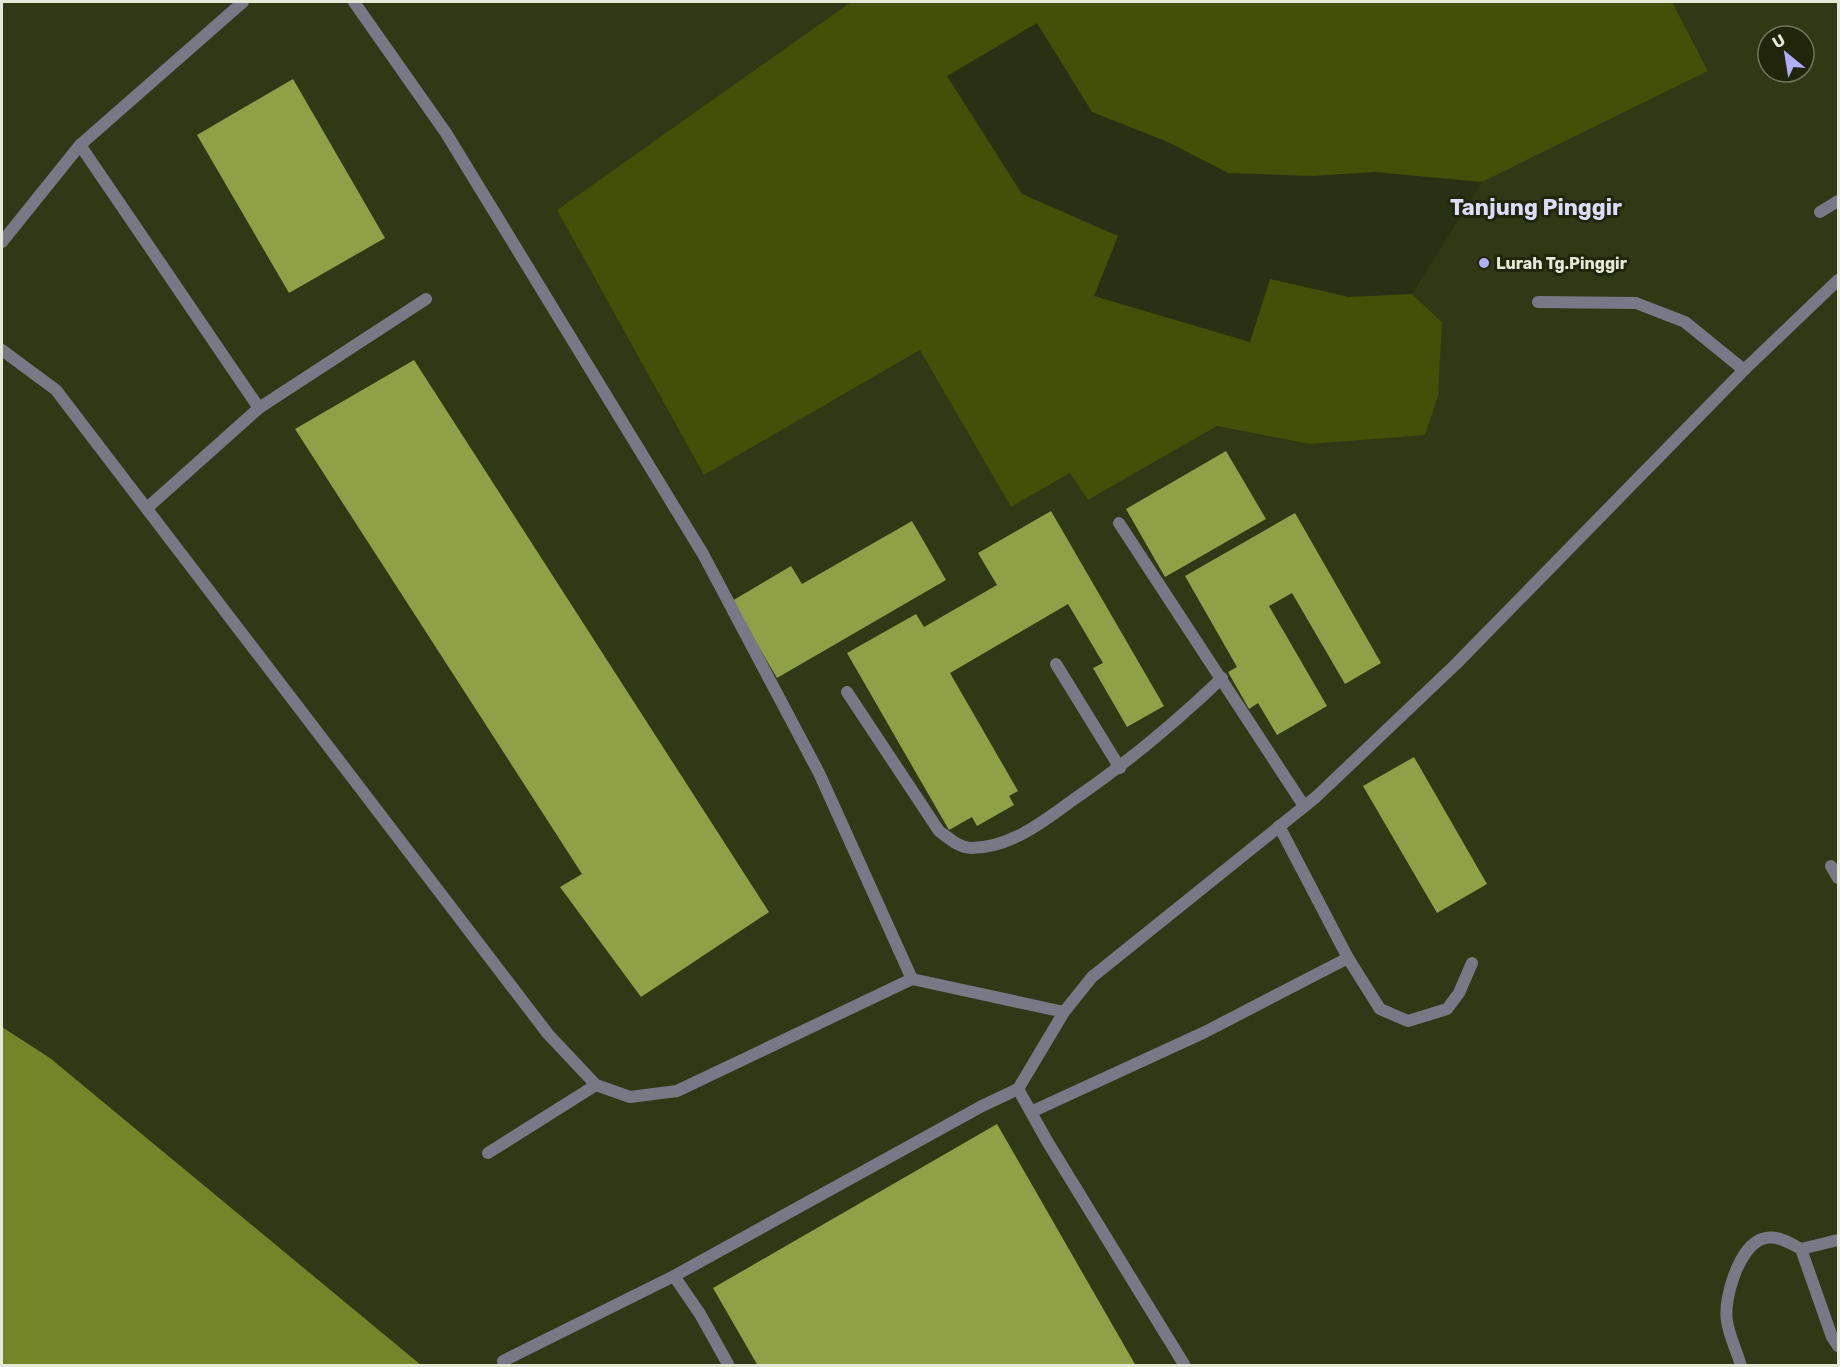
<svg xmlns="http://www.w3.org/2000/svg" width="1840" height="1367" font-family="Rubik,sans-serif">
<rect width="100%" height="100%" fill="#2a3014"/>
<!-- built -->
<path fill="#313815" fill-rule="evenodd" d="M2 2H851L557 210 704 475 921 350 1011 507 1070 473 1088 500 1217 426 1310 444 1442 322 1412 294 1482 182 1708 71 1672 2H1838V1365H421L50 1058 2 1027ZM1768 36H1804V72H1768Z"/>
<!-- green -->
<path fill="#444f08" d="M851 2H1672L1708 71 1482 182 1375 172 1312 176 1228 173 1168 142 1092 112 1037 23 947 76 1022 194 1118 236 1094 296 1250 342 1270 279 1349 297 1412 294 1442 322 1438 396 1425 435 1310 444 1217 426 1088 500 1070 473 1011 507 920 350 704 475 557 210Z"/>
<!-- water -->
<path fill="#748428" d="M2 1027 50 1058 421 1365H2Z"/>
<!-- building -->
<g fill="#8fa046">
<path d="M293 79 385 238 289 293 197 135Z"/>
<path d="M414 360 769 912 641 997 560 887 582 874 295 429Z"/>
<path d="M1226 451 1266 519 1165 577 1126 509Z"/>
<path d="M1051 511 1164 706 1127 727 1093 668 1103 663 1068 604 950 673 1018 791 1009 796 1014 805 977 826 972 817 949 830 847 653 916 614 924 627 997 585 978 553Z"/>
<path d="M1295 513 1381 663 1345 684 1292 593 1269 606 1327 706 1277 735 1258 703 1249 709 1228 672 1237 667 1185 576Z"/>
<path d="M912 521 946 580 777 678 732 601 791 566 802 584Z"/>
<path d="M1414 757 1487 884 1437 913 1363 786Z"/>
<path d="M997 1124 1136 1366H758L713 1288Z"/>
</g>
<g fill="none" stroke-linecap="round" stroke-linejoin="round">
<!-- service -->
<g stroke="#787886" stroke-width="12">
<path d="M354 2 446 133 703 554 819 773 912 979 1064 1012"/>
<path d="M80 145 259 408"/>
<path d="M1820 212 1838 201"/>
<path d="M2 242 80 145 243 2"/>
<path d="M1538 302 1636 303 1685 322 1744 370"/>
<path d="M2 350 56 390 548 1034 596 1085 630 1097 677 1091 912 979"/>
<path d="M147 508 259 408 426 299"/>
<path d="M1119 523 1304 806"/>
<path d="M1056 664 1120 768"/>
<path d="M847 692 939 831C949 838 959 848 971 848 1010 848 1043 822 1073 800 1127 763 1175 723 1222 678"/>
<path d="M488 1153 596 1085"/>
<path d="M503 1361 674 1276"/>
<path d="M729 1366 700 1314 674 1276 982 1106 1018 1089"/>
</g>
<!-- minor -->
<g stroke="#787886" stroke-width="12">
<path d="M1831 866 1838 878"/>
<path d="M1348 958 1380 1009 1408 1021 1447 1009 1459 993 1472 963"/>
<path d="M1031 1112 1205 1032 1348 958 1279 826"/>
<path d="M1801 1249 1838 1240"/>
<path d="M1741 1366C1737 1351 1729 1336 1727 1321 1723 1299 1739 1247 1762 1239 1776 1234 1790 1243 1801 1249L1832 1337 1838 1346"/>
</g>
<!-- tertiary -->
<path stroke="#787886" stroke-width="12" d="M1185 1366 1047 1141 1018 1089 1064 1012 1092 977 1316 797 1456 664 1744 370 1838 280"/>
</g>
<!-- markers -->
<circle fill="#aeaefb" stroke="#21260a" stroke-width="2" cx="1484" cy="263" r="6"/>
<g text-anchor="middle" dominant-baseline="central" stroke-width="6" stroke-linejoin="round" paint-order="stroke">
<!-- poi labels -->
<g font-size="16" font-weight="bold" fill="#e5e9d8" stroke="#21260a" text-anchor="start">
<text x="1496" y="263">Lurah Tg.Pinggir</text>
</g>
<!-- district labels -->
<g font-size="22" font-weight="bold" fill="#dcddfa" stroke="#21260a">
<text x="1536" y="207">Tanjung Pinggir</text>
</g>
</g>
<!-- border -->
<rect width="1840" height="1367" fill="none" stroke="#e5e9d8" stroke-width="6"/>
<!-- north arrow -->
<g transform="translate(1786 54) rotate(330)"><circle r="28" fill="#21260a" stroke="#6f745c" stroke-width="1.5"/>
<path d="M0-4.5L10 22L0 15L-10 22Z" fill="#aeaefb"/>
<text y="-9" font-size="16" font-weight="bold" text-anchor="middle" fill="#e5e9d8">U</text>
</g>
</svg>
